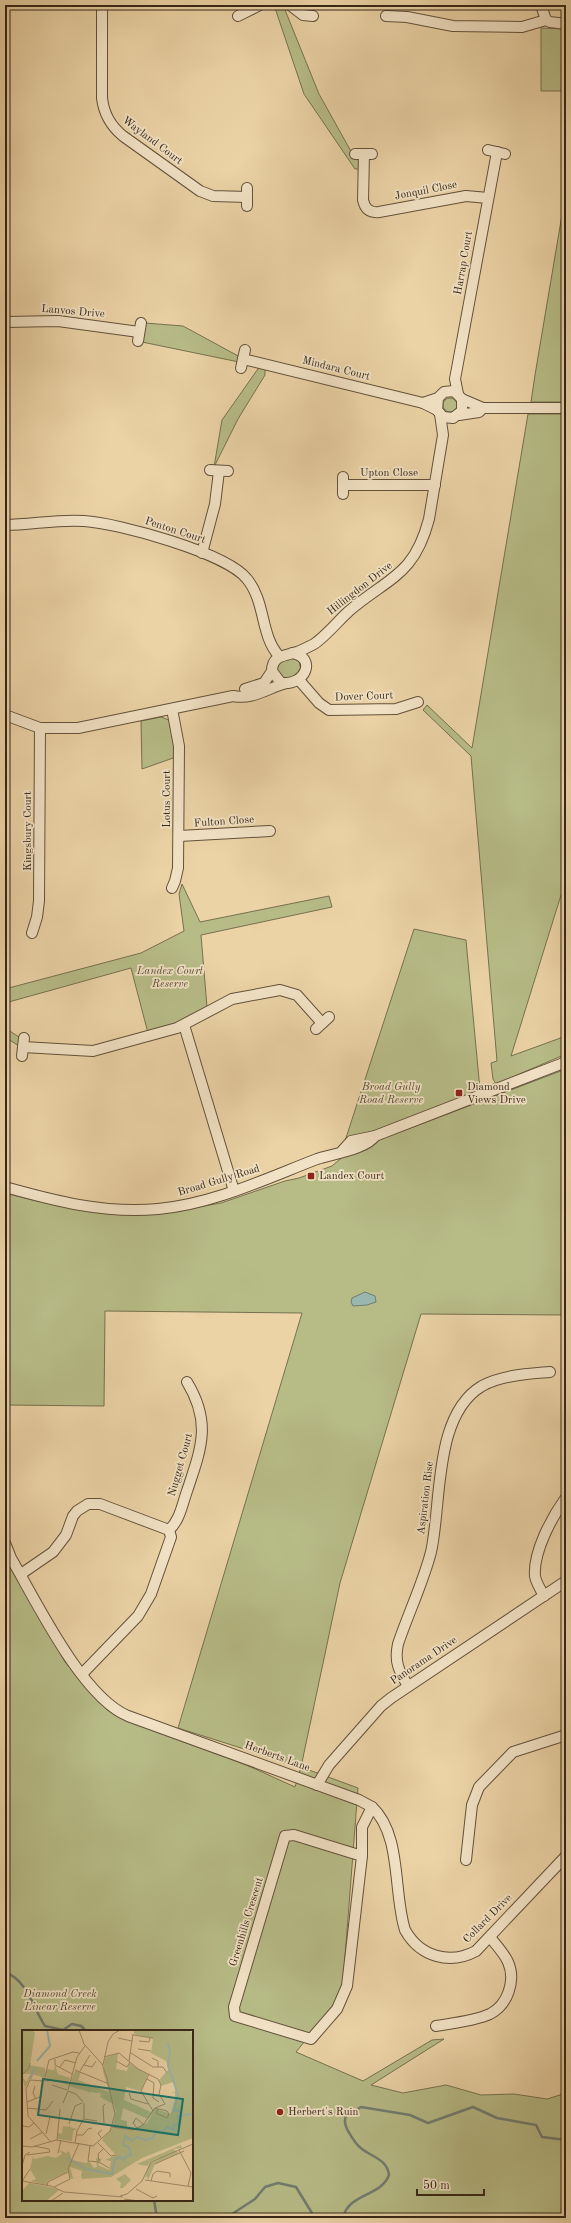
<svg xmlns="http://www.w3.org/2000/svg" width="571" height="2223" font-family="'Old Standard TT',serif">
<rect width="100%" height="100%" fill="#ebd3a6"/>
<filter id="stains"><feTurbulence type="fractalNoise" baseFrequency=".005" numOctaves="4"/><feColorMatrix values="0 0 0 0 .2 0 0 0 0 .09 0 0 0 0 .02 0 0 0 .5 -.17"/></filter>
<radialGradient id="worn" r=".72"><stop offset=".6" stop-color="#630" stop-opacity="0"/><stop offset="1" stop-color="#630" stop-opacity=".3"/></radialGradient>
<!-- green -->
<g fill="#b7bc87" stroke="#76714f" fill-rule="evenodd">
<path d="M274 5H283L319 94 353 155 359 161 360 169H355L304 94Z"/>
<path d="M541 28 566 29V91H541Z"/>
<path d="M566 191V402H531L535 375Z"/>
<path d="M145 323 183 326 240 357 239 362 142 342Z"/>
<path d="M260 366 265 368V375L238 419 214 467 222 420Z"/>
<circle cx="450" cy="405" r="7"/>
<path d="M528 414H566V879L511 1056 566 1036V1054L496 1084 493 1079 491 1063 497 1061 471 756 423 710 427 705 472 748Z"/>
<path d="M292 658 299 661 301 671 295 677 283 678 277 671C278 661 282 661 292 658Z"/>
<path d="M161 717 169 720 176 757 142 769 141 721Z"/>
<path d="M182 884 200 922 329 896 332 907 201 935 207 1007 174 1025 148 1033 131 968 5 1003V989L141 953 184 931 179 894Z"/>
<path d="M414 929 466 940 480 1090 344 1144Z"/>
<path d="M5 1028 19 1037V1046L5 1037Z"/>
<path d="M566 1069V1315L421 1314 340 1583 301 1767 358 1788 342 1996 296 2052 363 2081 432 2040 444 2039 371 2085 403 2093 446 2085 481 2095 514 2094 547 2099 560 2095 566 2088V2218H5V1557L65 1662 107 1710 118 1717 242 1763 295 1787 301 1767 178 1728 302 1313 105 1311 104 1406 5 1405V1193L37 1201 163 1213 221 1203 285 1181 299 1178 332 1166 346 1154 371 1143ZM23 2031H192V2200H23Z"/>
</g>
<!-- water -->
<path fill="#99b7ae" stroke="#717d72" d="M365 1292 375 1296 376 1302 367 1305 353 1306 351 1302 352 1298Z"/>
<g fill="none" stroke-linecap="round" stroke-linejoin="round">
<!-- stream -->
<g stroke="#717d72" stroke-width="2.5">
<path d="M5 1972C28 1981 33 2008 45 2026L63 2030 72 2024 81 2026 86 2031"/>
<path d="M154 2200 157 2218"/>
<path d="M219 2218 229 2216 255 2199 265 2187 278 2183 296 2187 315 2218"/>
<path d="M343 2218C348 2193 381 2197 389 2175 387 2159 372 2157 362 2149 355 2144 351 2136 347 2129 345 2124 344 2121 346 2116L361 2107 410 2115 428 2123 473 2107 497 2118 536 2125 542 2137 566 2140"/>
</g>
<!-- minor casing -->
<g stroke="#63513b" stroke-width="12">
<g id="minor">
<path d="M102 5V98C104 115 111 126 123 136L200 191 213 196 247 197"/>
<path d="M290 5 303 15 313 16"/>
<path d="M541 5 546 20 550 22 566 24"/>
<path d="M238 16 260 5"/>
<path d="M386 16 407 17 453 26 522 27 546 20"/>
<path d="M488 150 505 154"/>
<path d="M355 154H372"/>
<path d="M364 154 363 200C365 209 370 213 379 212L466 196 488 198"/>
<path d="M247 188V206"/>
<path d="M5 322 58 321 139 332"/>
<path d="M138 341 141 323"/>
<path d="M243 359 423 403 437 410"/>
<path d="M241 368 245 350"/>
<path d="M458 394 455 379 497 152"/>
<path d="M462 399 483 408H566"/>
<path d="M423 403 438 398 444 392 454 391 462 399V411L453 418 443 417 437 410 438 398"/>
<path d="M459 415 479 412 483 408"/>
<path d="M210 470 228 471"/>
<path d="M343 477V494"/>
<path d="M343 485H435"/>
<path d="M5 525C31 525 57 519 84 521 118 523 227 553 247 579 266 602 260 635 279 656"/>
<path d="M202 553 215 504 219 471"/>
<path d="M292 653C317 657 306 686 281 683L272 671C272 655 285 656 297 652 303 650 308 647 314 644 325 637 339 620 349 611 389 577 414 576 429 519L443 435 440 414"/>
<path d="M299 680 319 703 329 710 396 709 418 702"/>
<path d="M245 689 264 683 272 671"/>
<path d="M5 715 40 728H78L233 696C253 700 268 688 286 683"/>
<path d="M179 836 270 831"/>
<path d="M172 888 175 881 178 868 179 746 172 709"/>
<path d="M32 933 37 917 39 901 40 728"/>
<path d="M184 1025 234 1191"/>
<path d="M316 1029 329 1017"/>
<path d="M23 1047 93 1051 177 1028 232 999 280 990 297 995 322 1023"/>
<path d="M22 1056 24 1038"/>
<path d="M342 1151 351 1141 375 1136 566 1062"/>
<path d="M5 1187C55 1201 105 1214 158 1209 213 1204 265 1179 317 1159 332 1154 367 1149 375 1136"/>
<path d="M169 1530C180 1520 182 1505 187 1491 201 1449 212 1423 187 1382"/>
<path d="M5 1543 11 1558C36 1601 82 1697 128 1716L359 1800 372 1807 362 1827V1856L347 1986 337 2009 311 2039 235 2016 234 2007 285 1836 294 1835 362 1856"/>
<path d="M21 1574 53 1552 66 1535 73 1516 77 1511 88 1504H100L169 1530 171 1537 151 1594 138 1616 82 1674"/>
<path d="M544 1596C541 1590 536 1583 535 1576 533 1552 552 1517 565 1499"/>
<path d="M408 1686C399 1671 394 1662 398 1644 408 1614 423 1583 431 1552 442 1503 433 1415 482 1386 502 1375 527 1374 550 1372"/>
<path d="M317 1785 329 1765 381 1706 391 1698 566 1581"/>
<path d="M372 1807C402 1835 393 1892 405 1930 420 1957 450 1965 476 1951L566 1856"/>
<path d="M466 1860 472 1805 479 1787 513 1752 566 1735"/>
<path d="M436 2026C454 2023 474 2021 490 2014 508 2005 516 1980 508 1962 504 1953 496 1945 490 1937"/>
</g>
</g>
<!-- minor -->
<use href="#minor" stroke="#f2e2c5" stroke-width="10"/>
</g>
<!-- markers -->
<g fill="#8f2418" stroke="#f2e2c5" stroke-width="1.5">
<rect x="455" y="1089" width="8" height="8" rx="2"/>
<rect x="307" y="1172" width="8" height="8" rx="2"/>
<circle cx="280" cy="2112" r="4"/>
</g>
<g text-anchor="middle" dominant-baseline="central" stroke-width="3.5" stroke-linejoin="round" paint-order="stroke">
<!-- street labels -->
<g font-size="11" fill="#362617" stroke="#f2e2c5">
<text transform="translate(152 141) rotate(37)">Wayland Court</text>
<text transform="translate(426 191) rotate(-11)">Jonquil Close</text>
<text transform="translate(464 263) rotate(-80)">Harrap Court</text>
<text transform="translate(73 312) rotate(5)">Lanvos Drive</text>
<text transform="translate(336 369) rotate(14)">Mindara Court</text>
<text x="389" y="473">Upton Close</text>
<text transform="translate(175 531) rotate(18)">Penton Court</text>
<text transform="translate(360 589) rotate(-38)">Hillingdon Drive</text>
<text transform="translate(364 697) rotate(-2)">Dover Court</text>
<text transform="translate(167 799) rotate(-90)">Lotus Court</text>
<text transform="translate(224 822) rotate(-4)">Fulton Close</text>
<text transform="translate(28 831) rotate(-90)">Kingsbury Court</text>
<text transform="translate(219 1181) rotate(-17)">Broad Gully Road</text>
<text transform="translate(181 1465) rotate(-74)">Nugget Court</text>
<text transform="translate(426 1498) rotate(-83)">Aspiration Rise</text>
<text transform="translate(424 1661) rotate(-34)">Panorama Drive</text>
<text transform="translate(277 1757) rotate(20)">Herberts Lane</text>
<text transform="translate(488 1919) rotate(-45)">Collard Drive</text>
<text transform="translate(247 1922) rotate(-73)">Greenhills Crescent</text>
</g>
<!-- park labels -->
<g font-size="11" font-style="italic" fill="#564c33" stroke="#f2e2c5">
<text x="170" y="971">Landex Court<tspan x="170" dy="13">Reserve</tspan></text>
<text x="391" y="1087">Broad Gully<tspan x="391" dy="13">Road Reserve</tspan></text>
<text x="60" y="1994">Diamond Creek<tspan x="60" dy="13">Linear Reserve</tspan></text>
</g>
<!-- poi labels -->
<g font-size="11" fill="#362617" stroke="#f2e2c5" text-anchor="start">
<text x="467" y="1087">Diamond<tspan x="467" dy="13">Views Drive</tspan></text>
<text x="319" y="1176">Landex Court</text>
<text x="288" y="2112">Herbert's Ruin</text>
</g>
</g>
<!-- overview -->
<g transform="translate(22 2030)">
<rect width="171" height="171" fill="#ebd3a6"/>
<path d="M0 0H10L13 3 8 35 23 38V48L10 44 3 58 0 46 4 52 9 44H0ZM112 0H167L171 4V108L120 128 89 147 60 149 59 146 49 149 46 139 45 142 26 151 24 155 9 151 14 149 8 139 11 126 12 129 26 126 34 128 40 124 37 120 44 123 47 121 50 130 64 133 67 131 72 138 75 137 74 128 80 129 76 135 87 140 89 131 83 130 94 125 80 110 91 96 94 81 91 72V74L78 67 79 64 89 65 68 62 64 65 67 62 47 56 53 41 59 42 56 50 87 62 81 41 83 28 96 23 94 39 105 41 107 33 126 44 119 61 104 57 102 70 129 82 132 78 148 84 150 81 148 75 150 80 153 69V63L149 62H153V59L151 52 139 56 137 50 147 39 144 31 129 23 131 9 112 4ZM101 78 126 89 131 83 125 93 111 99 105 98V91L99 90ZM48 137 60 141 59 146 51 148ZM33 35 36 44 48 48 46 55 27 49V52L23 51 24 39 32 40ZM48 95V97L55 99 51 101 50 111 36 109V103L40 104 41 96 46 97ZM159 115 160 118 151 119 157 123 133 134 126 150 125 146 123 148 127 134 139 127 129 131 125 136 115 134ZM103 144 109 150 101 158H98L99 153 94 149ZM7 153 28 157 37 160 24 171H0V161Z" fill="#b7bc87" fill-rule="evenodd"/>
<path fill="none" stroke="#99b7ae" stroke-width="2" d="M146 13 148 22 146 36 156 64 152 81 156 80 159 84M15 31 28 16 25 0M8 49 13 38M46 128 64 139 90 144 93 129 98 127 102 130 104 126 109 125 107 117 101 115 103 106 110 111 115 107 124 110 131 108 134 102 140 103 145 97 152 100V95L158 94 156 86 171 84"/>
<path fill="none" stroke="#a38e6d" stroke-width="1" d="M111 5 131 8M96 8 110 11M117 11 127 12 128 8M116 19 129 21M109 23 131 37H141L145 43M82 27 97 23 116 39 136 49 139 55 137 64 143 74 133 78M130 28 136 31V37M33 29V35L50 44M94 31 105 37 108 32M107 31 111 4M62 35 70 37 74 31M81 35 86 12 91 4 98 0M38 37 43 30 54 33M53 40 87 54M58 41 68 25M127 44 119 61 131 81M0 45 7 38 8 33M125 49 132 53 131 68 137 72M30 55 45 60M13 56 11 63 14 69M46 60 55 27 63 16M46 61 54 64 61 72M107 63 109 69 126 74M5 72 20 66M41 73 46 61M5 78 24 80 31 71M62 89 75 91M82 93 81 76 83 74M47 94 53 76 60 73M1 96 7 97 12 93M90 97 111 100 121 95 133 78 145 81 147 84 145 88 134 83 136 79M115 98 111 93 114 88 122 95M80 100 76 103 80 109M24 104 28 87M55 105H61L66 99 70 98M8 109 21 102M35 110 38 79M28 111 6 86 4 59 8 50 22 51 27 30 51 22 57 23M53 113 55 101 62 88V73M76 113 89 126 94 125M0 116 10 117 34 110 71 116 88 101 93 84 85 48 80 34 62 14 57 0M157 120 169 143 166 156M36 123 39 110M5 125 28 122 27 119 12 116M66 131 77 132 87 138M66 131 68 115M77 131 76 124 82 118M133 134 162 121M0 136 3 125 8 122M1 150 8 139M123 150 171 157M0 151 29 156 42 162 101 167M129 151 131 144 135 141 148 143V147M25 156 26 152 46 142M32 157 48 149 46 139 57 113M114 159 131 168 135 166M98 166 105 164 120 151 129 132 171 114M102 169 117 171M29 171 41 163"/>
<path fill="#0f766e" fill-opacity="0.15" stroke="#0f766e" stroke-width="2" d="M21 49 161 69 156 105 16 85Z"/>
<rect width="171" height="171" fill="none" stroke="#362617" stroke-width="2"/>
</g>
<!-- margin -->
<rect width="571" height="2223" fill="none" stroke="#ebd3a6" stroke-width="20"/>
<rect x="6" y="6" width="559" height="2211" fill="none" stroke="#362617" stroke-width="2"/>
<rect x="10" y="10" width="551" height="2203" fill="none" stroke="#362617"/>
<!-- scale -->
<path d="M417 2189v6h67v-6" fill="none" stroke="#362617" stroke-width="2"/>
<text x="423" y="2189" font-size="12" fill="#362617" stroke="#f2e2c5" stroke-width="3" paint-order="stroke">50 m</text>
<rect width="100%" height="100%" filter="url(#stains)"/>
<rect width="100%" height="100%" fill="url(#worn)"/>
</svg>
